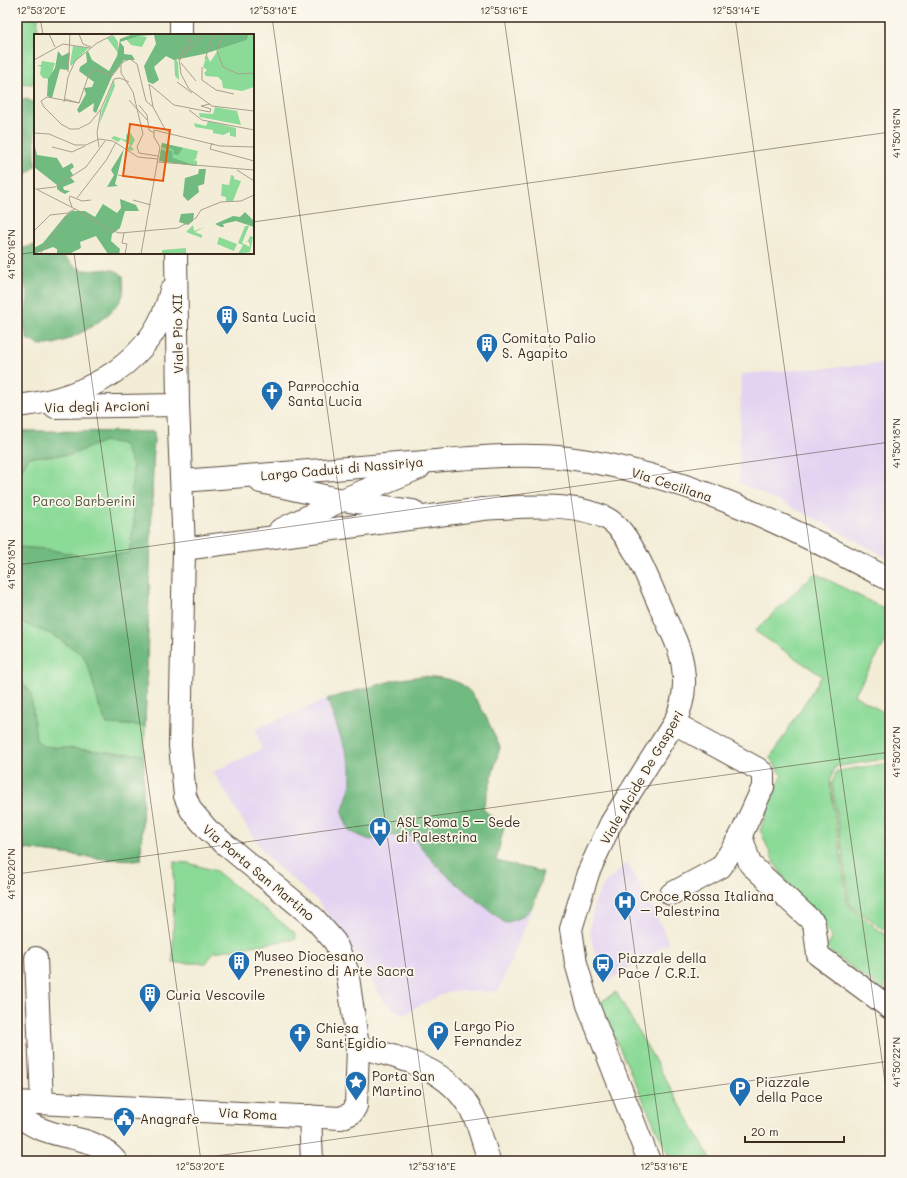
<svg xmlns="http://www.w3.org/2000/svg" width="907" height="1178" font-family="Mali,sans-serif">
<rect width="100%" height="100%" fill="#fbf7ec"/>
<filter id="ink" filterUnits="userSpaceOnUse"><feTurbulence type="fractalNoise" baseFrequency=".025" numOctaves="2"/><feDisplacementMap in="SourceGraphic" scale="8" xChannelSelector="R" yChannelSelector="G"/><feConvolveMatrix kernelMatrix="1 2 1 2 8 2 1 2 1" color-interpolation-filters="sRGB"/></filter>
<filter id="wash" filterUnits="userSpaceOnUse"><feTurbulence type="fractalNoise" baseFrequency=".012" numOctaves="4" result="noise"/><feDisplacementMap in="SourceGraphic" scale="16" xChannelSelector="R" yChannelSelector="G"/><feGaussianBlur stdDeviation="0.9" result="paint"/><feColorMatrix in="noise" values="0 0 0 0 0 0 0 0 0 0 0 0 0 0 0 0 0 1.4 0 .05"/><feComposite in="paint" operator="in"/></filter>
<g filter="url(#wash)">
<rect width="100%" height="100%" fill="#f3edd7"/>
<!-- built -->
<g fill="#e3d3f2">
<path d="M890 363V559L818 520 739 482 741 374Z"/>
<path d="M422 676 447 679 462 685 475 698 500 747 483 809 504 827 496 861 543 872 533 907 498 992 450 991 420 1005 404 1015 384 1002 363 966 317 900 270 860 253 837 213 772 262 749 255 729 327 699 395 680Z"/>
<path d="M627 863 652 906 669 943 606 982 599 967 592 942 590 929 594 903 605 883Z"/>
</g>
<!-- green -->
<g fill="#8cda98" stroke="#64825b">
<path d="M17 17H38L37 35H35L33 84 17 83Z"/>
<path d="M17 431 154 432 141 860 105 859 17 848Z"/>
<path d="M815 573 890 612V634L854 695 890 716V758L835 767 830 781 848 905 890 939V968L884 991 825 948 832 939 819 916 801 904 775 864 760 830 782 775 770 758 822 676 755 631Z"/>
<path d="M890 763V934L850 905 832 782 837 771Z"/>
<path d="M174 862 188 863 216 871 295 933 296 939 214 952 206 963H173Z"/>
<path d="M616 992 712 1161H671L599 1003Z"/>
</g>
<!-- forest -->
<g fill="#71ba80" stroke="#56724f">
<path d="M17 99H26L35 103V167L20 180 17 178Z"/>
<path d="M35 245V253H60C67 258 73 267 81 269 96 274 111 263 123 276 123 282 125 291 122 297 115 316 64 347 43 345 38 345 33 342 28 340L23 325 28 297 17 257 20 249Z"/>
<path d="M17 431 154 432 145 726 107 724 100 709 90 672 83 655 51 634 17 621V547L47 549 81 556 129 553 134 523 131 492 133 466 123 444 104 441 71 455 29 457 17 478Z"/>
<path d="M17 675 31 693 36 740 43 746 144 755 141 860 105 859 17 848Z"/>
<path d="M422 676C435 677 450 678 461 684 479 695 491 729 500 747L483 809 504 827 496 861 543 872C534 902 537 914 505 923 473 895 435 872 413 835L386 836 370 840 349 831 342 813 351 784V766L327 699 395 680Z"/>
</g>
</g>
<g filter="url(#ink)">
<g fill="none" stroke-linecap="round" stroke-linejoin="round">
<!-- minor casing -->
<g stroke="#57473a" stroke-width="24">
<g id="minor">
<path d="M181 35V17"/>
<path d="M17 406C86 399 155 362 171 290"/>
<path d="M55 407 178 405"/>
<path d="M182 481C258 475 334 469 410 463 462 459 515 452 568 458 683 473 789 526 890 580"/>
<path d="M261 482 342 500 413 511"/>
<path d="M280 530 342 500 419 468"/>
<path d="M184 549 483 509C521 507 572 501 606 518 612 521 618 527 622 532 640 556 650 584 662 611 670 629 681 648 683 668 686 688 683 706 674 723L611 823 588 873 571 929 576 963 588 1005 649 1161"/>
<path d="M741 835 750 864 814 923 818 955 890 1008"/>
<path d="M671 894 721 867 741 835 763 787V773L758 769 674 723"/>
<path d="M36 958 42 1103"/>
<path d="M358 1047C408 1060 456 1069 477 1123 481 1135 485 1148 489 1161"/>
<path d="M17 1102 341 1118 352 1113 356 1106 358 1047 347 970 335 942 314 918 208 830 191 810 185 796 180 746 184 549 178 405 176 253"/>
<path d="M17 1115C25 1120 32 1126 41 1129 69 1141 94 1135 116 1161"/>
<path d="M310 1116 312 1161"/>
</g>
</g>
<!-- minor -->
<use href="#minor" stroke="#fff" stroke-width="22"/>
</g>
</g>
<!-- ticks -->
<path fill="none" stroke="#3b2a1e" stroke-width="1" stroke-opacity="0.45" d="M40 17 43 35M272 17 433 1161M504 17 664 1161M735 17 890 1117M253 222 890 132M74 253 201 1161M17 255 35 252M17 565 890 442M17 874 890 752M181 1161 890 1061"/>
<!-- icons -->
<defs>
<g id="building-pin" transform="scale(1.15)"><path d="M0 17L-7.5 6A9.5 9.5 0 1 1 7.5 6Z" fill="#1f6fb2" stroke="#fbf7ec"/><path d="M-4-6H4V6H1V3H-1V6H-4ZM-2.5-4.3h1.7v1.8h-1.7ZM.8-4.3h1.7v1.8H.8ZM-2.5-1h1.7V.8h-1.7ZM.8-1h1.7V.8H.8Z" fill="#fff"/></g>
<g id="church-pin" transform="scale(1.15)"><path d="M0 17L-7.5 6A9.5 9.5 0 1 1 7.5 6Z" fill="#1f6fb2" stroke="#fbf7ec"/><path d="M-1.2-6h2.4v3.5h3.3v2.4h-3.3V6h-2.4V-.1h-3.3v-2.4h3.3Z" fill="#fff"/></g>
<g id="hospital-pin" transform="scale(1.15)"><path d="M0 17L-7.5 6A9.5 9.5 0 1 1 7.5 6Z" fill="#1f6fb2" stroke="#fbf7ec"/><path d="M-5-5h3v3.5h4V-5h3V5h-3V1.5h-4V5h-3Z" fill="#fff"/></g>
<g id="bus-pin" transform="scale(1.15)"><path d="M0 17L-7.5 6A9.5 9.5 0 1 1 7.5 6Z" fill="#1f6fb2" stroke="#fbf7ec"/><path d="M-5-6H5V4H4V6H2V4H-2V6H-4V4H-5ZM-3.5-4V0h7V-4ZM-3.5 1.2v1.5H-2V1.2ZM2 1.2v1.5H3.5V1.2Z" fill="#fff"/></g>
<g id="parking-pin" transform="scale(1.15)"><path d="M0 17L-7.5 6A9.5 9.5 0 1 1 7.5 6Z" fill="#1f6fb2" stroke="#fbf7ec"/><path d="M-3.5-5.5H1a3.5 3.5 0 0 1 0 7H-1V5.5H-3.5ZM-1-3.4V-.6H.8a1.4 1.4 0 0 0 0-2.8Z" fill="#fff"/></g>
<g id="sight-pin" transform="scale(1.15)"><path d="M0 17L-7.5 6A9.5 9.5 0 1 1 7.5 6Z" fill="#1f6fb2" stroke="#fbf7ec"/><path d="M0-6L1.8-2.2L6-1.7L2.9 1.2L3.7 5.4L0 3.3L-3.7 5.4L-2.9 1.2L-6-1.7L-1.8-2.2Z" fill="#fff"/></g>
<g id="civic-pin" transform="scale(1.15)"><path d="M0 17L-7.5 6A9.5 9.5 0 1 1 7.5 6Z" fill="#1f6fb2" stroke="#fbf7ec"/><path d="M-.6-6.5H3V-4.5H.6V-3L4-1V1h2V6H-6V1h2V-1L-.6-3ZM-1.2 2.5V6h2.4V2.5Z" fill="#fff"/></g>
</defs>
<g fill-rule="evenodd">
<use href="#building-pin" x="227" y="316"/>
<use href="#building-pin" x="487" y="344"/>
<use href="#church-pin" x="272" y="392"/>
<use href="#hospital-pin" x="380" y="828"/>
<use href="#hospital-pin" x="625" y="902"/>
<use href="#building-pin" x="239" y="962"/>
<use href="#bus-pin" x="603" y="964"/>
<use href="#building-pin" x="150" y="994"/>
<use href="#parking-pin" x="438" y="1032"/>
<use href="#church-pin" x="300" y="1034"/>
<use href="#sight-pin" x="356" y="1082"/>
<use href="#parking-pin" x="740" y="1088"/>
<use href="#civic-pin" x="124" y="1118"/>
</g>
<g text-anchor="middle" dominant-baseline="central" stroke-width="3.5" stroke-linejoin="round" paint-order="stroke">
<!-- poi labels -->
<g font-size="13" fill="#3b2a1e" stroke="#fbf7ec" text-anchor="start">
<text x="242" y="316">Santa Lucia</text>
<text x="502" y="337">Comitato Palio<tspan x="502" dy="15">S. Agapito</tspan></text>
<text x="288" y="385">Parrocchia<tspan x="288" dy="15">Santa Lucia</tspan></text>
<text x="396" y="821">ASL Roma 5 – Sede<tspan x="396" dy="15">di Palestrina</tspan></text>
<text x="640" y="895">Croce Rossa Italiana<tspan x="640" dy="15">– Palestrina</tspan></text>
<text x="254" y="955">Museo Diocesano<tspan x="254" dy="15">Prenestino di Arte Sacra</tspan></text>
<text x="618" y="957">Piazzale della<tspan x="618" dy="15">Pace / C.R.I.</tspan></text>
<text x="166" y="994">Curia Vescovile</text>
<text x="454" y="1025">Largo Pio<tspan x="454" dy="15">Fernandez</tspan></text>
<text x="316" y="1027">Chiesa<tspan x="316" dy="15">Sant'Egidio</tspan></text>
<text x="372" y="1075">Porta San<tspan x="372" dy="15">Martino</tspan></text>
<text x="756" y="1081">Piazzale<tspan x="756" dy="15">della Pace</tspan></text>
<text x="140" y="1118">Anagrafe</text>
</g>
<!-- street labels -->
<g font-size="13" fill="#3b2a1e" stroke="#fbf7ec">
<text transform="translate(177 334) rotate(-91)">Viale Pio XII</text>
<text transform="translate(97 406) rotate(-1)">Via degli Arcioni</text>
<text transform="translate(342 468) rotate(-5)">Largo Caduti di Nassiriya</text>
<text transform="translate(672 484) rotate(18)">Via Ceciliana</text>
<text transform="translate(641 777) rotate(-60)">Viale Alcide De Gasperi</text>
<text transform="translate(259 872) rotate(40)">Via Porta San Martino</text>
<text transform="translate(248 1113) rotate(3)">Via Roma</text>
</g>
<!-- park labels -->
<g font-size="13" fill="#4f563c" stroke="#fbf7ec">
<text x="84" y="500">Parco Barberini</text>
</g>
</g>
<!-- overview -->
<g transform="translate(34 34)">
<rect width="220" height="220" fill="#f3edd7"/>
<path d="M215 0H220V53L208 57 189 54 188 47 184 43 172 42 170 39 173 36 169 33 173 21 176 28 185 15 213 6ZM80 2 84 8V19L73 4ZM105 2 113 3 108 13 97 11 92 5ZM39 12 54 14 37 32 36 30ZM140 23 144 28 145 46 141 42ZM8 27 21 29 16 45 9 44 6 40 7 33 3 31H7ZM80 46 81 52 66 89 68 76ZM181 73 203 77 207 91 166 83 165 79 179 80ZM174 87 202 94V103L196 102V98L189 101 179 99V96L161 93 160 89 172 92ZM96 98 101 106 97 113 100 115 97 117 93 115 96 111 87 105 84 108 77 104 80 102 92 106V101ZM128 109 164 117 162 125 159 126 163 127V132L125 127ZM197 141 200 142V145L207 147 199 167H192V163L187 162 188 150 195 151ZM159 191 160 197 171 193 161 198 168 201V204L152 198ZM211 192H215L208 209 216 213 215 208 211 207H214L216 202 219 203 216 218 204 220 209 211 204 209ZM185 203 203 210 200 217 183 210ZM152 214V220H128V216Z" fill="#8cda98"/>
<path d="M99 0H215L213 6 170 20 140 26 132 22 120 33 125 46 119 50 114 48 110 32 122 10 120 1 105 2 86 8 90 13V20L98 21 101 26H90L79 40 62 79 59 77 60 69 45 79 43 76 52 60 50 54 58 53 60 48 45 37 46 33 53 28 52 19 54 17 58 26 75 37 83 22 86 5ZM24 17 28 22 36 18 34 36 26 35 18 64 13 62 14 45 21 34ZM128 109 149 114 144 121 139 120 140 117 136 114 134 115 138 117 139 124 163 132 125 127 127 115 134 119 132 114 127 113ZM1 113 3 121 23 124 29 134 38 129 40 133 36 136 39 141 36 143 41 148 29 153 30 156 36 157 31 160 27 158 23 155V151L0 133ZM90 115 81 150 84 152 73 153 80 141 77 136ZM165 135H172L170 150 164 152 165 158 154 167 149 162 151 144 164 140ZM86 165 102 171 105 177H91L86 194 78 200 77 207 86 215 85 220H74L62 202 46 208 47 214 35 220H23V215L19 213 0 220V214L9 209 31 182 38 177H51L61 183 69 170 83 179 87 174ZM211 178 220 187V193L202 187 189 190 190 193H187L181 190 199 182 206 183ZM160 179 159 187 154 191 145 188 147 180Z" fill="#71ba80"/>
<path fill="none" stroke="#a99f8d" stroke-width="1" d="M15 0 21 13M45 0 49 10 57 13M151 0 152 12 145 24 147 40 155 55 178 72 220 77M189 0 183 17 189 33 204 40 220 39M151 20 169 0M171 25 180 0M0 26 29 10 56 14M146 26 155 13 158 0M147 29 162 47M87 31V39L99 58 109 100 103 113 105 119 124 122M168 33V46L182 56 200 60M34 38 36 0M143 48 158 59M31 65 45 69M95 66 113 86M30 68 34 43 41 27 63 9 81 0M45 69 13 63 7 67 10 73 27 90 36 95H44L56 89 67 75 80 45 86 44 95 48M45 69 55 40 63 36 78 42 89 28 96 25 103 30 112 67 119 73M105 71 113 81 115 96 120 99M155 76 168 86 220 96M135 98 131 95 119 73 115 50 140 71 176 78 177 75 167 72 176 70M0 99 15 100 41 111H52L65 105 79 107 104 123 124 125M178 109 176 115 220 127M18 113 38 118 51 112M65 113 63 99 67 76M124 128 220 136M203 136 220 147M84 141 121 147M0 154 45 177 75 196 86 199 144 194 162 184 167 176 187 168 207 167 220 161M3 155 21 153 52 133 71 107M43 164 73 125 82 108M99 166 117 171M38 173 35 165 36 162 48 167 57 166M0 197 16 181 34 179M90 199 88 209 93 210 91 220M6 220 35 178 41 175M107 220 126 113 120 103V96L186 112 220 113"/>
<path fill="#e8590c" fill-opacity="0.15" stroke="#e8590c" stroke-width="2" d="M96 90 136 96 129 147 89 142Z"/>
<rect width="220" height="220" fill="none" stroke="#3b2a1e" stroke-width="2"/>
</g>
<!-- margin -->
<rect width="907" height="1178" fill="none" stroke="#fbf7ec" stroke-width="44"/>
<!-- scale -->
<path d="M745 1136v6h99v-6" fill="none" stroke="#3b2a1e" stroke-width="2"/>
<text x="751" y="1136" font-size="12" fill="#3b2a1e" stroke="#fbf7ec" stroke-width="3" paint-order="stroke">20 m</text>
<rect x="22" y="22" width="863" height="1134" fill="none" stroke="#3b2a1e" stroke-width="1.5"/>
<g font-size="10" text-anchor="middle" fill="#3b2a1e">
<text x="41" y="14">12°53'20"E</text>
<text x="273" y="14">12°53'18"E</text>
<text x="504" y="14">12°53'16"E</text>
<text x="736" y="14">12°53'14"E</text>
<text transform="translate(896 133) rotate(-90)" y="4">41°50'16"N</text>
<text transform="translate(11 254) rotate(-90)" y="4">41°50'16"N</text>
<text transform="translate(896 443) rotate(-90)" y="4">41°50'18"N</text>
<text transform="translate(11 564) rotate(-90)" y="4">41°50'18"N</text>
<text transform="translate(896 752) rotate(-90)" y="4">41°50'20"N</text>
<text transform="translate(11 874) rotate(-90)" y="4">41°50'20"N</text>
<text transform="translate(896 1062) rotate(-90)" y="4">41°50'22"N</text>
<text x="200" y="1170">12°53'20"E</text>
<text x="432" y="1170">12°53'18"E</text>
<text x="664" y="1170">12°53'16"E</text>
</g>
</svg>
